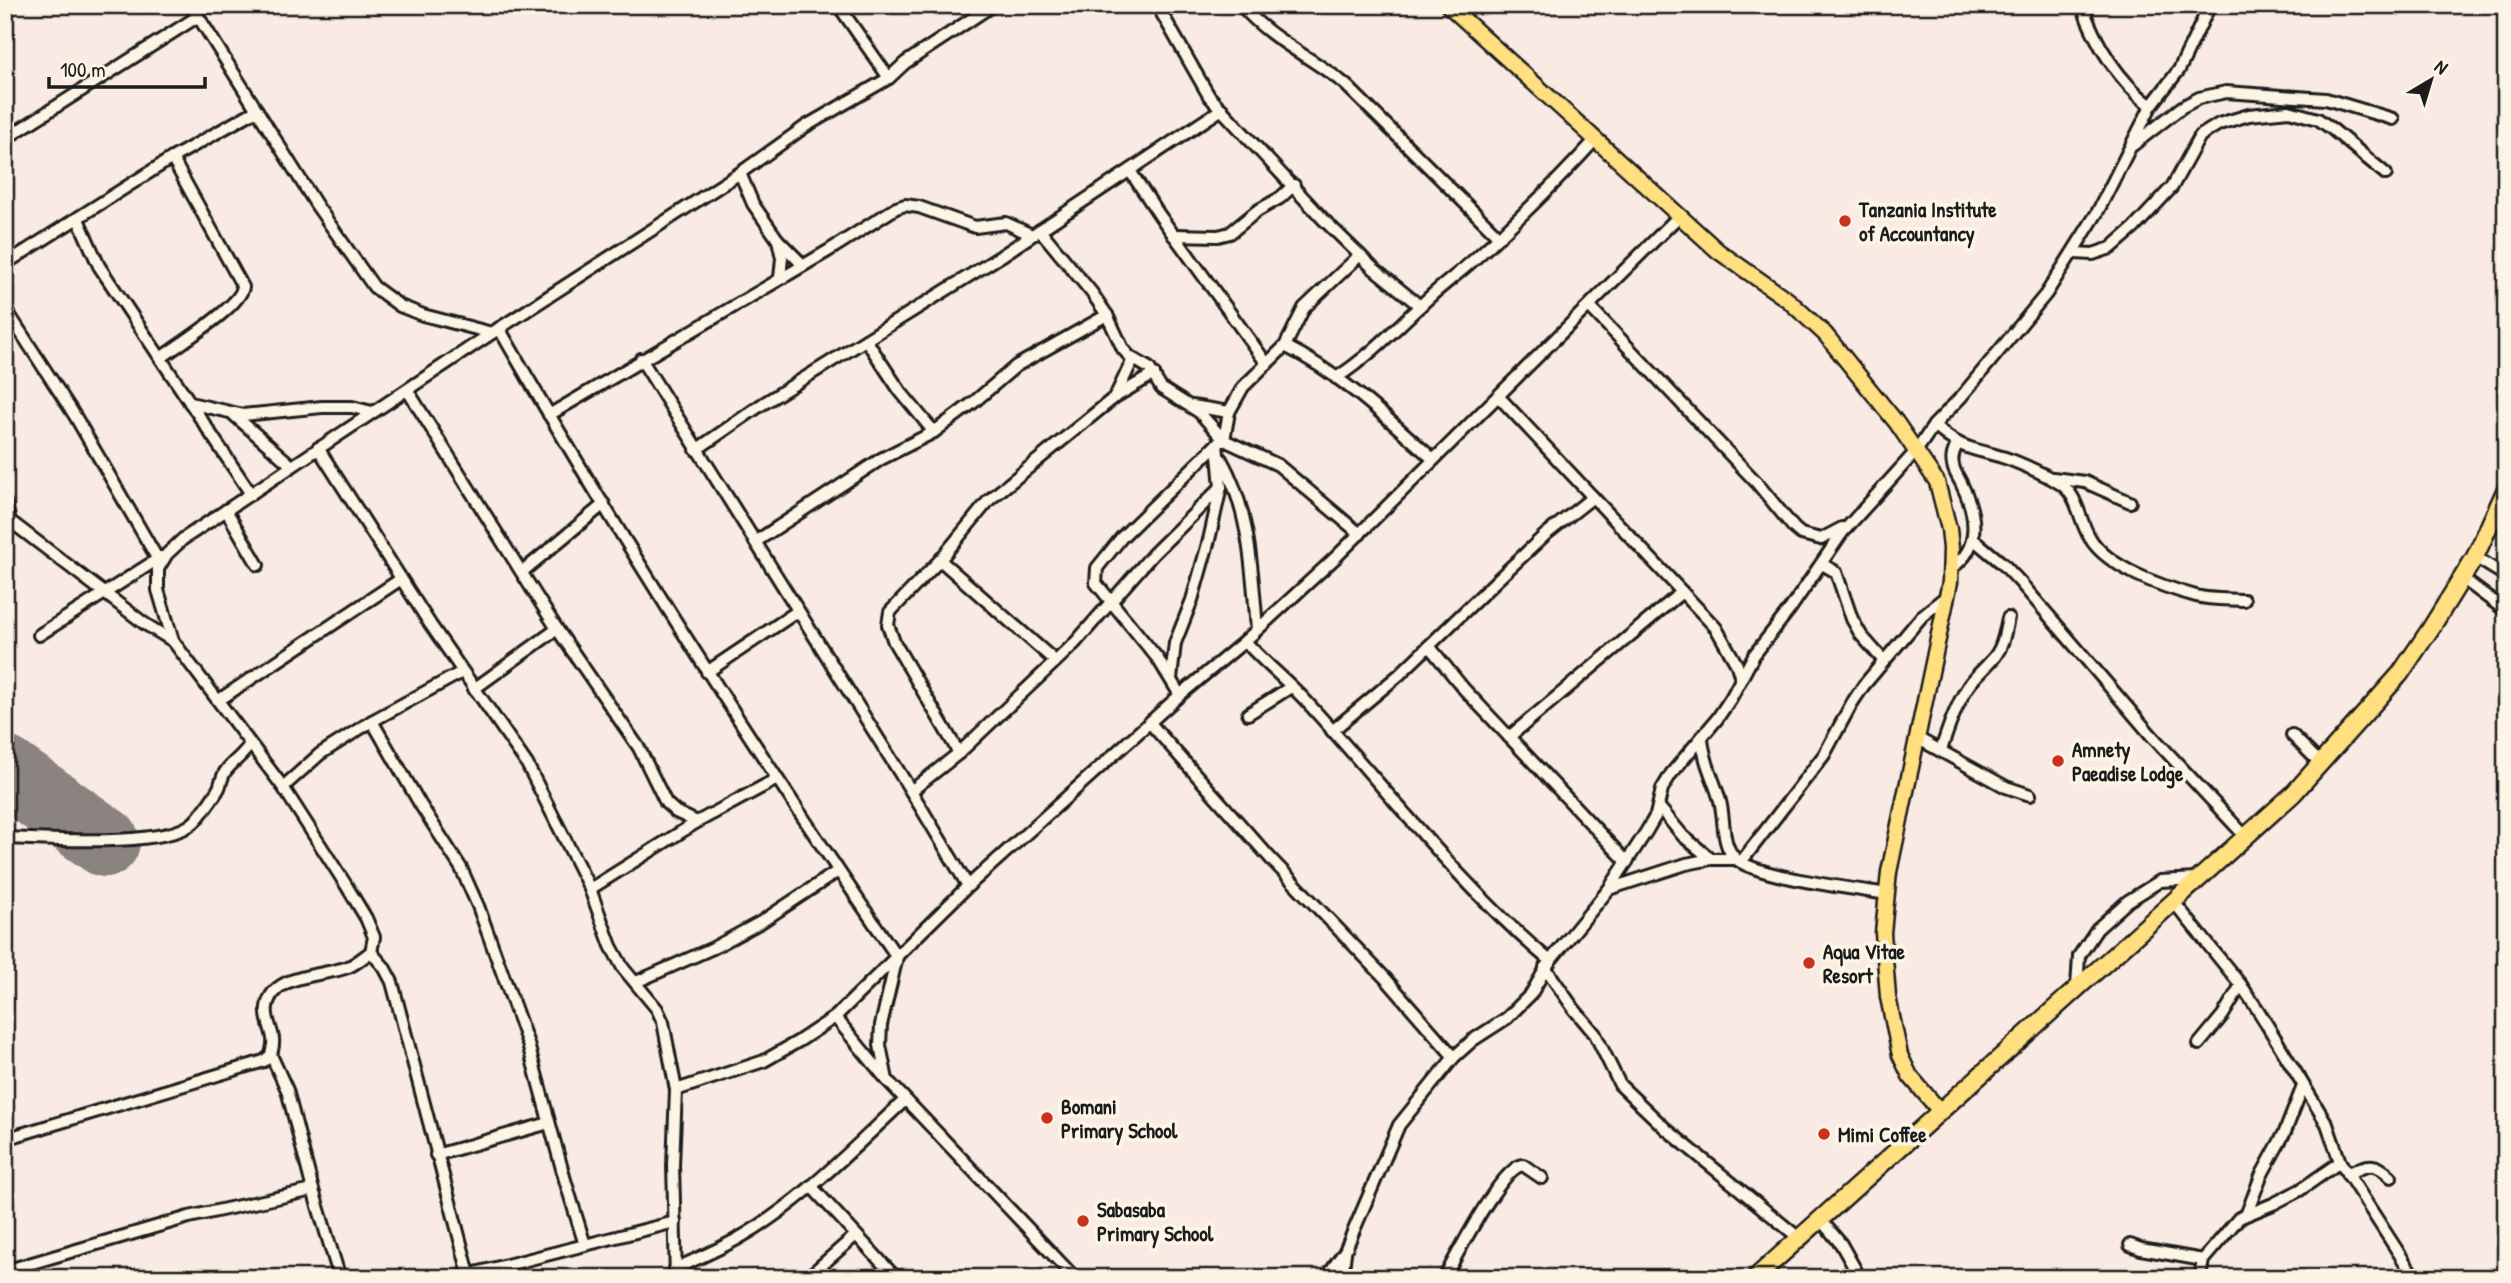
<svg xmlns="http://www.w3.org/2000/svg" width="2511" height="1283" font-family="'Patrick Hand',sans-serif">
<rect width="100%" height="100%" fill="#f9eae3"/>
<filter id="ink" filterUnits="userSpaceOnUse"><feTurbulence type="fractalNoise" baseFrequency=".0143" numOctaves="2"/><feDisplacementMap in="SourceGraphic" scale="14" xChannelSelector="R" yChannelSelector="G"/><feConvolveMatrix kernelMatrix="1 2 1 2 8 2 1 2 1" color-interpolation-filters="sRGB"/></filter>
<g filter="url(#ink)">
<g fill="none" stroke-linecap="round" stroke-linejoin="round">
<!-- runway -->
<path stroke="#8a8380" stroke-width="70" d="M5 771 105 842"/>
<!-- minor casing -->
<g stroke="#1c1c1c" stroke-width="16">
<g id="minor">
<path d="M191 5 317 206 374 287 400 306 423 315 492 333"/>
<path d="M838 5 889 78"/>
<path d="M1157 5 1209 96 1324 220 1373 268 1420 306"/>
<path d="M1241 5C1271 41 1313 57 1347 86L1499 237"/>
<path d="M2082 5C2095 44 2119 81 2151 106"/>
<path d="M5 6 7 5"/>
<path d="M5 139 197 17"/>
<path d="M2133 145 2182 107 2199 98 2226 92 2326 99 2393 119"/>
<path d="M1130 171 1160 216 1267 364"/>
<path d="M740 173 753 204 778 240 782 258 780 278"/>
<path d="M78 219 99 266 251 494"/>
<path d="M1040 230 1092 293 1107 315 1123 349 1130 357 1149 368 1161 388 1199 412 1224 440 1278 465 1360 534"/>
<path d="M1173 235 1218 236 1230 233 1257 211 1280 198 1294 185"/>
<path d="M778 240 803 265"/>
<path d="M2074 253 2093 254 2111 248 2134 228 2172 187 2200 136 2219 124 2249 115 2289 111 2318 119 2332 129 2386 174"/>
<path d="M5 264 172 158 257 110"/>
<path d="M1589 306 1757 483 1794 528 1801 534 1821 539 1842 528"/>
<path d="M5 308 75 416 157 558"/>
<path d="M499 328C622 544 757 752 897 957L881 1025 880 1045 887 1080"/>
<path d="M866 340 900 391 934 432"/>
<path d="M1285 346C1341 374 1387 418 1433 459"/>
<path d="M161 358C179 344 240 307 243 287L172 158"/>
<path d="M641 359 911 791 968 886"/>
<path d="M1336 378C1373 354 1401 323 1433 294 1448 281 1464 269 1478 256 1519 219 1559 180 1596 139"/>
<path d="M408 391 557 629 639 748 666 803 676 812 697 822"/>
<path d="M1116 395 1133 359"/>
<path d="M1499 397 1716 628 1737 665 1741 679"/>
<path d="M190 403 243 415 322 407H352L372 412"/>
<path d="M1192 406 1229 412"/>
<path d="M234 415 292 466"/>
<path d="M549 415 828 251 896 208 905 205 919 207 975 227 1006 223 1032 235"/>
<path d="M1934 425C1962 452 1977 448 2011 460 2026 466 2045 474 2059 483 2079 495 2078 519 2090 538 2108 568 2163 587 2196 596 2211 600 2228 599 2244 600"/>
<path d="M318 448 430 624 527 764 590 889 611 946 623 968 657 1009 663 1022 676 1090 673 1165 676 1278"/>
<path d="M696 450 761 405 1001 256 1222 109"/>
<path d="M1221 459C1250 510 1252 571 1257 629"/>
<path d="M2053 478 2085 482 2130 502"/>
<path d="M5 502 10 521 145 624 173 641"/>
<path d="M226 510 258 565"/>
<path d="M1973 539 2003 564 2020 582 2151 735 2245 836"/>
<path d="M755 542 881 459 934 432 974 402 1016 366 1107 315"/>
<path d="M2475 557 2501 573"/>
<path d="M940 560 1055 661"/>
<path d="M1822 564 1836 572 1852 619 1861 635 1884 661"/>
<path d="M1951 568C1982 549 1976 513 1962 485 1959 478 1954 472 1953 465 1951 457 1954 451 1957 444"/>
<path d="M522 572 604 504"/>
<path d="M2462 578 2506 611"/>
<path d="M39 635 161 557"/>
<path d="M1245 641C1264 663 1287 680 1306 701 1386 788 1458 884 1550 961"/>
<path d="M1429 646 1464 689 1627 862"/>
<path d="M707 672 798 611"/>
<path d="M1171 679 1175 643 1192 600 1209 540 1221 487 1217 444"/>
<path d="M474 689 557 629"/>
<path d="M1180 695 1158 659 1096 583 1097 568 1122 537 1217 444 1224 440 1229 412 1243 387 1285 346 1304 308 1360 255"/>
<path d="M219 700 401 579"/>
<path d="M1248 714 1291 687"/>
<path d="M372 721 420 804 461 868 478 906 528 1044 565 1180 585 1245"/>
<path d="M1150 723 1271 859 1386 979 1454 1057"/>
<path d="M1332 731 1399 675 1496 581 1545 535 1593 497"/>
<path d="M2292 735 2321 764"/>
<path d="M1509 737 1682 592"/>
<path d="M1917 738 2006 787 2030 795"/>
<path d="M1702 739C1704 763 1714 779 1720 801 1725 819 1721 845 1735 858 1754 877 1857 889 1887 894"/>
<path d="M1941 750C1948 729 1955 708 1967 688 1975 675 1987 667 1996 655 2004 644 2005 631 2008 618"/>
<path d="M959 753 894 642 888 625 890 612 940 560 989 500 1115 397 1154 374"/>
<path d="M283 787 320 754 372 721 462 672"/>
<path d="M911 791 959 753 1075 643 1153 554 1221 487"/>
<path d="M1659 807 1683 836 1711 859H1735"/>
<path d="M5 838C45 839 165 848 193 823 200 817 215 795 219 788 221 783 222 777 225 772 232 762 243 756 250 744"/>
<path d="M1741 862 1824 755 1852 703 1864 685 1922 616 1948 595"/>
<path d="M590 889 697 822 777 779"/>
<path d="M1609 889 1686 864 1711 859"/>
<path d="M2173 901 2241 985 2258 1010 2327 1124 2340 1162 2415 1278"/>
<path d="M371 952 384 967 392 982 469 1274"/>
<path d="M1545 967 1574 1009 1595 1034 1620 1085 1666 1129 1799 1238"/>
<path d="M636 982 713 948 761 922 838 871"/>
<path d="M2077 987 2079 956 2097 929 2128 901 2160 881 2196 879"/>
<path d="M835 1017 887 1080 1075 1278"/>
<path d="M2199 1044 2223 1015 2241 985"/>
<path d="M271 1055 287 1090 313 1190 340 1278"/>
<path d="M676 1090 764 1061 799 1041 835 1017 968 886 1180 695 1245 641 1335 558 1680 215"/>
<path d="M5 1139 264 1061 271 1055C272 1050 274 1044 273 1039 272 1028 265 1019 267 1007 272 973 322 977 348 967 356 964 363 957 371 952L374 937 366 918 346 885 283 787 173 641 158 590V569L167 554 183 539 492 333 740 173 806 126 889 78 905 63 993 5"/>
<path d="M436 1155 549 1123"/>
<path d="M2347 1174C2367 1165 2374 1160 2391 1177"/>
<path d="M811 1186 896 1278"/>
<path d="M2247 1213 2261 1176 2285 1132 2303 1086"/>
<path d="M1820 1219 1841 1244 1860 1278"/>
<path d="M2130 1245 2141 1249 2203 1260"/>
<path d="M675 1269C696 1259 718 1250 739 1238 801 1203 853 1148 905 1100"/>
<path d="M5 1271 189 1217 313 1190"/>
<path d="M456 1278 675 1222"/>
<path d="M807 1278 856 1235"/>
<path d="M1326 1278 1345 1251 1399 1125 1454 1057 1473 1040 1507 1018 1531 994 1550 961 1609 889 1646 832 1656 815 1662 789 1671 774 1717 719 1731 698 1754 655 1790 609 1842 533 1917 450 1934 425 1961 397 2046 294 2097 213 2151 106 2179 70 2210 5"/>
<path d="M1342 1278 1345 1253"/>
<path d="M1444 1278C1457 1256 1501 1167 1523 1165L1542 1178"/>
<path d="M2200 1278 2203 1260 2239 1218 2273 1204 2300 1190 2340 1162"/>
</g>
</g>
<!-- major casing -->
<g stroke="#1c1c1c" stroke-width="19">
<path id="major" d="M1448 5 1718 251 1788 300 1825 334 1896 422 1937 482 1949 529 1951 548 1950 582 1889 872 1883 933 1888 997 1900 1055 1910 1076 1939 1110"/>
</g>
<!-- highway casing -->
<g stroke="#1c1c1c" stroke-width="21">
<path id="highway" d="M1755 1278 2293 794 2400 674 2431 628 2475 557 2506 489"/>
</g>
<!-- minor -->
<use href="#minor" stroke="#fcf5e5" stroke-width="10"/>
<!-- major -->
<use href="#major" stroke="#ffdf80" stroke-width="14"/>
<!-- highway -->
<use href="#highway" stroke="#ffdf80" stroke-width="16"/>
</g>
</g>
<!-- markers -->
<g fill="#c8321e" stroke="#fcf5e5" stroke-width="2.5">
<circle cx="1845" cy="221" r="7"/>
<circle cx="2058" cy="761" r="7"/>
<circle cx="1809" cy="963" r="7"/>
<circle cx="1047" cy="1118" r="7"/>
<circle cx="1824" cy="1134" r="7"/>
<circle cx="1083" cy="1221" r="7"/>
</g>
<g text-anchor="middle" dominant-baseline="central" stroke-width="7" stroke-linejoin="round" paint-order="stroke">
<!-- poi labels -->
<g font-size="21" font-weight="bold" fill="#1c1c1c" stroke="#fcf5e5" text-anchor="start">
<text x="1859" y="209">Tanzania Institute<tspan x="1859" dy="24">of Accountancy</tspan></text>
<text x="2072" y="749">Amnety<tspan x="2072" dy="24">Paeadise Lodge</tspan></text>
<text x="1823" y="951">Aqua Vitae<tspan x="1823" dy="24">Resort</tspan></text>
<text x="1061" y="1106">Bomani<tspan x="1061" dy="24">Primary School</tspan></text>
<text x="1838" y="1134">Mimi Coffee</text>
<text x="1097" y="1209">Sabasaba<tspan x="1097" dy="24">Primary School</tspan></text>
</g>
</g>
<!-- margin -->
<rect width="2511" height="1283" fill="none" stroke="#fcf5e5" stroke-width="28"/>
<rect x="14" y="14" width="2483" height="1255" fill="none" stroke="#1c1c1c" stroke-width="2.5" filter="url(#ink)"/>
<!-- north arrow -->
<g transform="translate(2431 80) rotate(38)" stroke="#fcf5e5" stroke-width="5" paint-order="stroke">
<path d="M0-5L12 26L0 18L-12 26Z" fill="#1c1c1c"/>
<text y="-10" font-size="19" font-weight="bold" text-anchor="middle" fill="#1c1c1c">N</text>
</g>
<!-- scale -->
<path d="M49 77v10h156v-10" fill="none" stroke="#1c1c1c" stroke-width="3.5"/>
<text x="60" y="77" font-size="21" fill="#1c1c1c" stroke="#fcf5e5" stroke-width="5" paint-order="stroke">100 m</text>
</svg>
